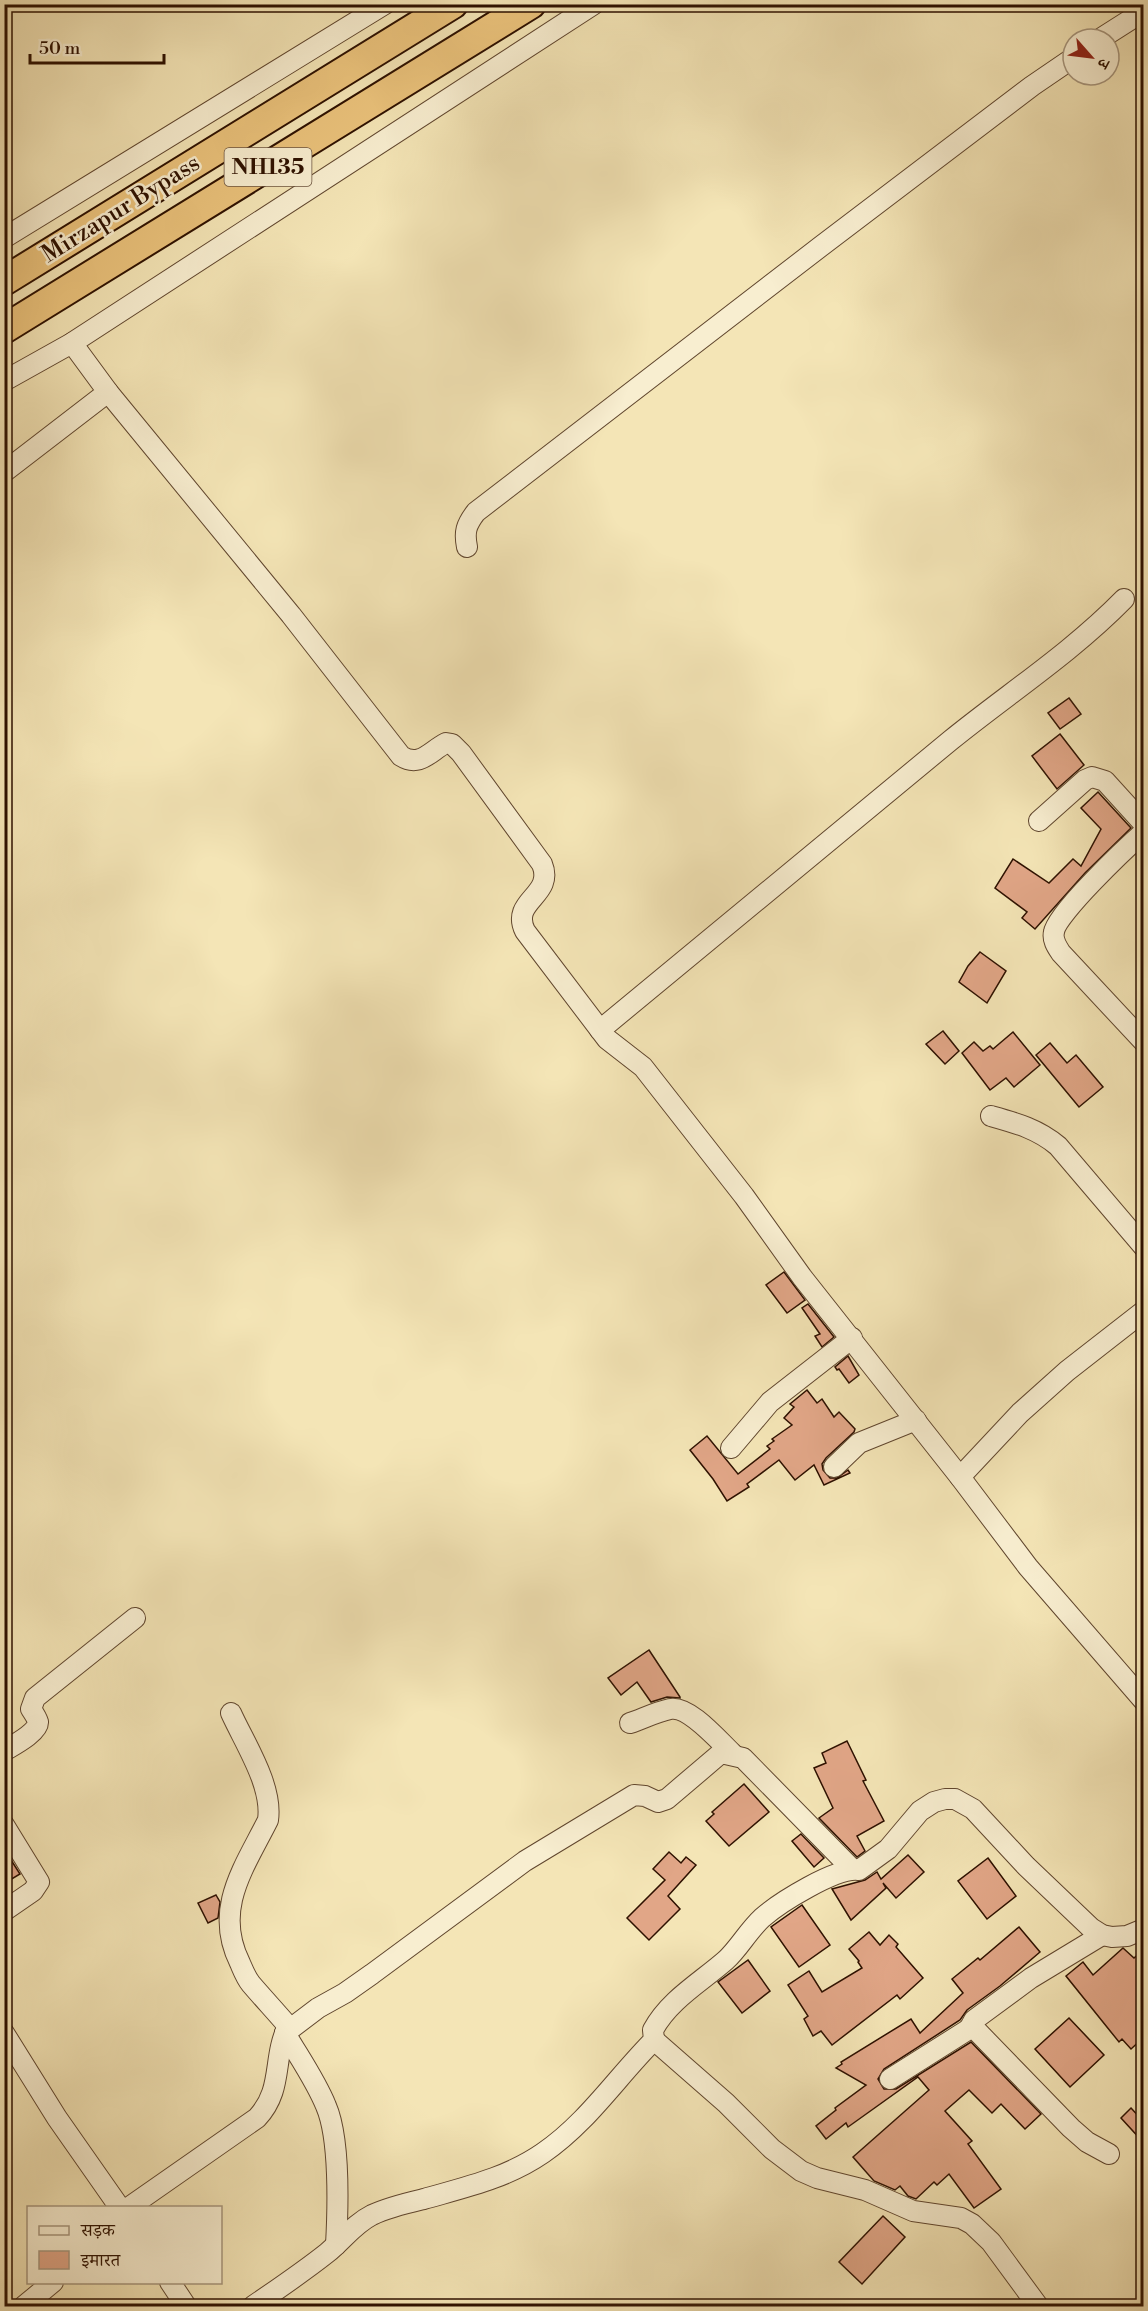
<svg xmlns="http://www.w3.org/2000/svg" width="1148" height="2311" font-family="'Libre Bodoni','Noto Serif Devanagari',serif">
<rect width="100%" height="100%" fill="#f4e5b6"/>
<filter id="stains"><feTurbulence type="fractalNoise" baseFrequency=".00333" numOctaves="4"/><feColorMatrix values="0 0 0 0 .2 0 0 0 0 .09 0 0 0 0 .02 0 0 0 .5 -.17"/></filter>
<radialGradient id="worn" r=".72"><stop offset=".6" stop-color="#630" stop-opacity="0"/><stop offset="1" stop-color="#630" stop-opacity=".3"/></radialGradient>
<!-- building -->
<g fill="#e1a687" stroke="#2e1100" stroke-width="1.5">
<path d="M1069 698 1081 714 1060 729 1048 713Z"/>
<path d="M1060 734 1084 765 1057 789 1032 756Z"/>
<path d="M1098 792 1131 828 1085 873 1035 929 1022 918 1027 912 995 888 1013 859 1049 883 1073 859 1081 866 1101 829 1081 808Z"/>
<path d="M980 952 1006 971 987 1003 959 982 968 966Z"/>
<path d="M943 1031 959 1051 945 1064 926 1044Z"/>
<path d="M1013 1032 1040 1065 1014 1087 1006 1078 990 1090 962 1053 974 1042 983 1051 990 1046 993 1049Z"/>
<path d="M1050 1043 1067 1063 1076 1055 1103 1087 1079 1107 1036 1055Z"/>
<path d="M784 1272 805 1300 787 1313 766 1285Z"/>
<path d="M808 1304 834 1337 822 1347 815 1336 820 1334 802 1308Z"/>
<path d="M848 1356 859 1375 849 1383 839 1369 837 1370 835 1367Z"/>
<path d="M807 1390 817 1403 822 1399 834 1417 839 1412 855 1429 854 1432 826 1458 822 1464 823 1470 830 1478H837L848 1470 850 1473 824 1485 814 1465 795 1480 779 1460 747 1484 749 1487 727 1501 713 1479 690 1450 707 1436 738 1474 770 1449 767 1446 774 1441 772 1439 792 1425 784 1418 794 1407 790 1404Z"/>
<path d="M649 1650 680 1697V1698L667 1697 651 1702 637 1682 621 1695 608 1678Z"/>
<path d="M847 1741 866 1780 863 1781 884 1821 857 1836 865 1851 857 1857 819 1818 833 1808 814 1768 826 1763 822 1753Z"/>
<path d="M744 1784 769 1812 729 1846 706 1821 714 1814 712 1812Z"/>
<path d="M801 1834 824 1858 814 1867 792 1841Z"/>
<path d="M4 1849 20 1874 10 1880 4 1871Z"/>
<path d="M669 1852 681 1863 686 1857 696 1865 668 1896 680 1909 649 1940 627 1918 665 1880 653 1869Z"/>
<path d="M908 1855 924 1872 896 1898 883 1883 886 1888 851 1920 832 1889 865 1880 877 1872 881 1879Z"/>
<path d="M988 1858 1016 1896 987 1919 958 1881Z"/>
<path d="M216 1895 220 1902 218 1918 208 1923 198 1903Z"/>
<path d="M802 1905 830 1945 799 1967 771 1927Z"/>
<path d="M1019 1927 1040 1952 1000 1986 967 2010 960 2020 884 2069 878 2079 884 2089H896L971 2042 1041 2114 1025 2129 1001 2104 992 2113 969 2090 945 2111 972 2141 968 2144 1001 2189 974 2208 949 2174 937 2185 934 2182 916 2199 908 2196 900 2186 895 2190 874 2181 853 2157 929 2090 918 2077 848 2127 846 2123 826 2139 816 2126 836 2110 835 2108 866 2085 836 2068 842 2064 841 2062 911 2019 920 2033 963 1993 952 1979 978 1958 980 1960Z"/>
<path d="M869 1932 880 1945 889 1935 898 1944 896 1947 923 1978 900 1999 897 1995 832 2045 821 2031 813 2036 804 2019 808 2016 788 1985 809 1971 822 1992 862 1968 858 1962 859 1961 849 1949Z"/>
<path d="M1123 1948 1134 1958 1143 1950V2038L1131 2049 1122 2039 1119 2042 1066 1976 1083 1962 1093 1975Z"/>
<path d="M748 1960 770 1991 742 2013 718 1982Z"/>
<path d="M1069 2018 1104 2055 1070 2087 1035 2049Z"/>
<path d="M1131 2108 1143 2121V2142L1121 2118Z"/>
<path d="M883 2216 905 2237 862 2284 839 2262Z"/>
</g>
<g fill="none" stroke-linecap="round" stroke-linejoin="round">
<!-- minor casing -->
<g stroke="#60462e" stroke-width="22">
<g id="minor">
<path d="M1100 39 1144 11"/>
<path d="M4 238 385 4"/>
<path d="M4 381 72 343 594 4"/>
<path d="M108 392 291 615 401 756C420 768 430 751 446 743L452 744 461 753 542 864C555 896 510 900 525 931L607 1039 643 1067 744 1196 802 1277 960 1477 1028 1567 1144 1701"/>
<path d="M4 472 108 392 72 343"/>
<path d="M467 547C464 532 466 525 476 512L820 247 1032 86 1073 58"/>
<path d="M1039 821 1085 780 1092 777 1105 781 1144 824"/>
<path d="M1144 832C1127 847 1056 914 1054 932 1052 940 1057 947 1061 953L1144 1042"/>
<path d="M600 1030C717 934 834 837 951 740 1009 693 1071 653 1124 599"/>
<path d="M991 1116C1016 1123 1038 1129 1058 1146L1144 1247"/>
<path d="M731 1448 770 1402 852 1338"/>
<path d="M834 1467 859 1443 916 1420"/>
<path d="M960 1477 1020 1413 1067 1371 1144 1311"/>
<path d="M231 1713C245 1744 273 1786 268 1820 244 1868 213 1909 240 1963 243 1970 246 1978 251 1984 263 1998 276 2012 288 2026L285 2033C299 2057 316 2081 326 2106 340 2138 338 2209 336 2245"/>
<path d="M630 1723C642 1719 656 1712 670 1709 689 1705 719 1741 733 1754"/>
<path d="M4 1751C12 1746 39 1732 38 1722 37 1718 33 1712 31 1709L35 1698 135 1618"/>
<path d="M4 1825 39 1882 33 1891 4 1911"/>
<path d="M1102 1935 1031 1978 974 2020 969 2029 974 2028 1071 2128 1087 2142 1109 2154"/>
<path d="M4 2033 57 2118 120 2208"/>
<path d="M285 2033 318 2008 345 1993 372 1974 525 1861 634 1795 645 1796 658 1802 667 1799 721 1753 743 1758 852 1869"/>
<path d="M654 2040 726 2103 772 2149 801 2171 817 2178 865 2190 913 2211 961 2218 972 2224 991 2242 1038 2306"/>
<path d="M890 2079 969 2029"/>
<path d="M128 2208 257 2118C284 2089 272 2059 288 2026"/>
<path d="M170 2282 186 2306"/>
<path d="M24 2306 53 2282"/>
<path d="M253 2306C278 2289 303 2272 327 2253 343 2240 354 2224 372 2215 389 2207 407 2203 424 2199 466 2187 507 2178 543 2153 587 2123 617 2077 654 2040L653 2030C669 2000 701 1982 726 1960 739 1948 748 1931 762 1918 779 1903 836 1867 859 1870L888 1849 920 1811 934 1802 945 1799H955L973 1809 1026 1866 1091 1928 1102 1935 1112 1937 1127 1936 1144 1929"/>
</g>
</g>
<!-- highway casing -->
<g stroke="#2e1100" stroke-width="32">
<g id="highway">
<path d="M4 281 453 4"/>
<path d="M4 329 531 4"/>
</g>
</g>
<!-- minor -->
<use href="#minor" stroke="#f8eed0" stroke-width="20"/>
<!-- highway -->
<use href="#highway" stroke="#eac27b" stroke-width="28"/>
</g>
<g text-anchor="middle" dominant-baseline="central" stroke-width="5" stroke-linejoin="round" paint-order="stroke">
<!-- shield labels -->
<rect fill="#f8eed0" stroke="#6b533e" stroke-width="1.5" x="224.5" y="148" width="87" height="38" rx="4.5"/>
<g font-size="22" font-weight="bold" fill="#2e1100">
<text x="268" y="167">NH135</text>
</g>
<!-- street labels -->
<g font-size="24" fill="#2e1100" stroke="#f8eed0">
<text transform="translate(121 209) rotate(-32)">Mirzapur Bypass</text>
</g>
</g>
<!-- margin -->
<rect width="1148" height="2311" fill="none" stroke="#f4e5b6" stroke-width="24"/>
<rect x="6" y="6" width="1136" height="2299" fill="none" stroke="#2e1100" stroke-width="3"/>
<rect x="12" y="12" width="1124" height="2287" fill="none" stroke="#2e1100" stroke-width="1.5"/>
<!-- legend -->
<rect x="27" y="2206" width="195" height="78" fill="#f8eed0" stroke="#a7967d" stroke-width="1.5"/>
<rect x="39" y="2226" width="30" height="9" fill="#f8eed0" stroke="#a7967d" stroke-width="1.5"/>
<text x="81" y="2236" font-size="18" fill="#2e1100">सड़क</text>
<rect x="39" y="2251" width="30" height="18" fill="#e1a687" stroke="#a7967d" stroke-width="1.5"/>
<text x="81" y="2266" font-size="18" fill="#2e1100">इमारत</text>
<!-- north arrow -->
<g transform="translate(1091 57) rotate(118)"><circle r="28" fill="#f8eed0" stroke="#a7967d" stroke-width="1.5"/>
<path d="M0-4.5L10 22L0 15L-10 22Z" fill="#8f2418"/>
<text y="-9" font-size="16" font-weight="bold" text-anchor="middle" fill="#2e1100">उ</text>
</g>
<!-- scale -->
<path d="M30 54v9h134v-9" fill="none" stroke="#2e1100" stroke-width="3"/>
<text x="39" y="54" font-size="18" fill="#2e1100" stroke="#f8eed0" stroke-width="4.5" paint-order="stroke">50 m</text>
<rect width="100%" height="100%" filter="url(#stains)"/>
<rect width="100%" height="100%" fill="url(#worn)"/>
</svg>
